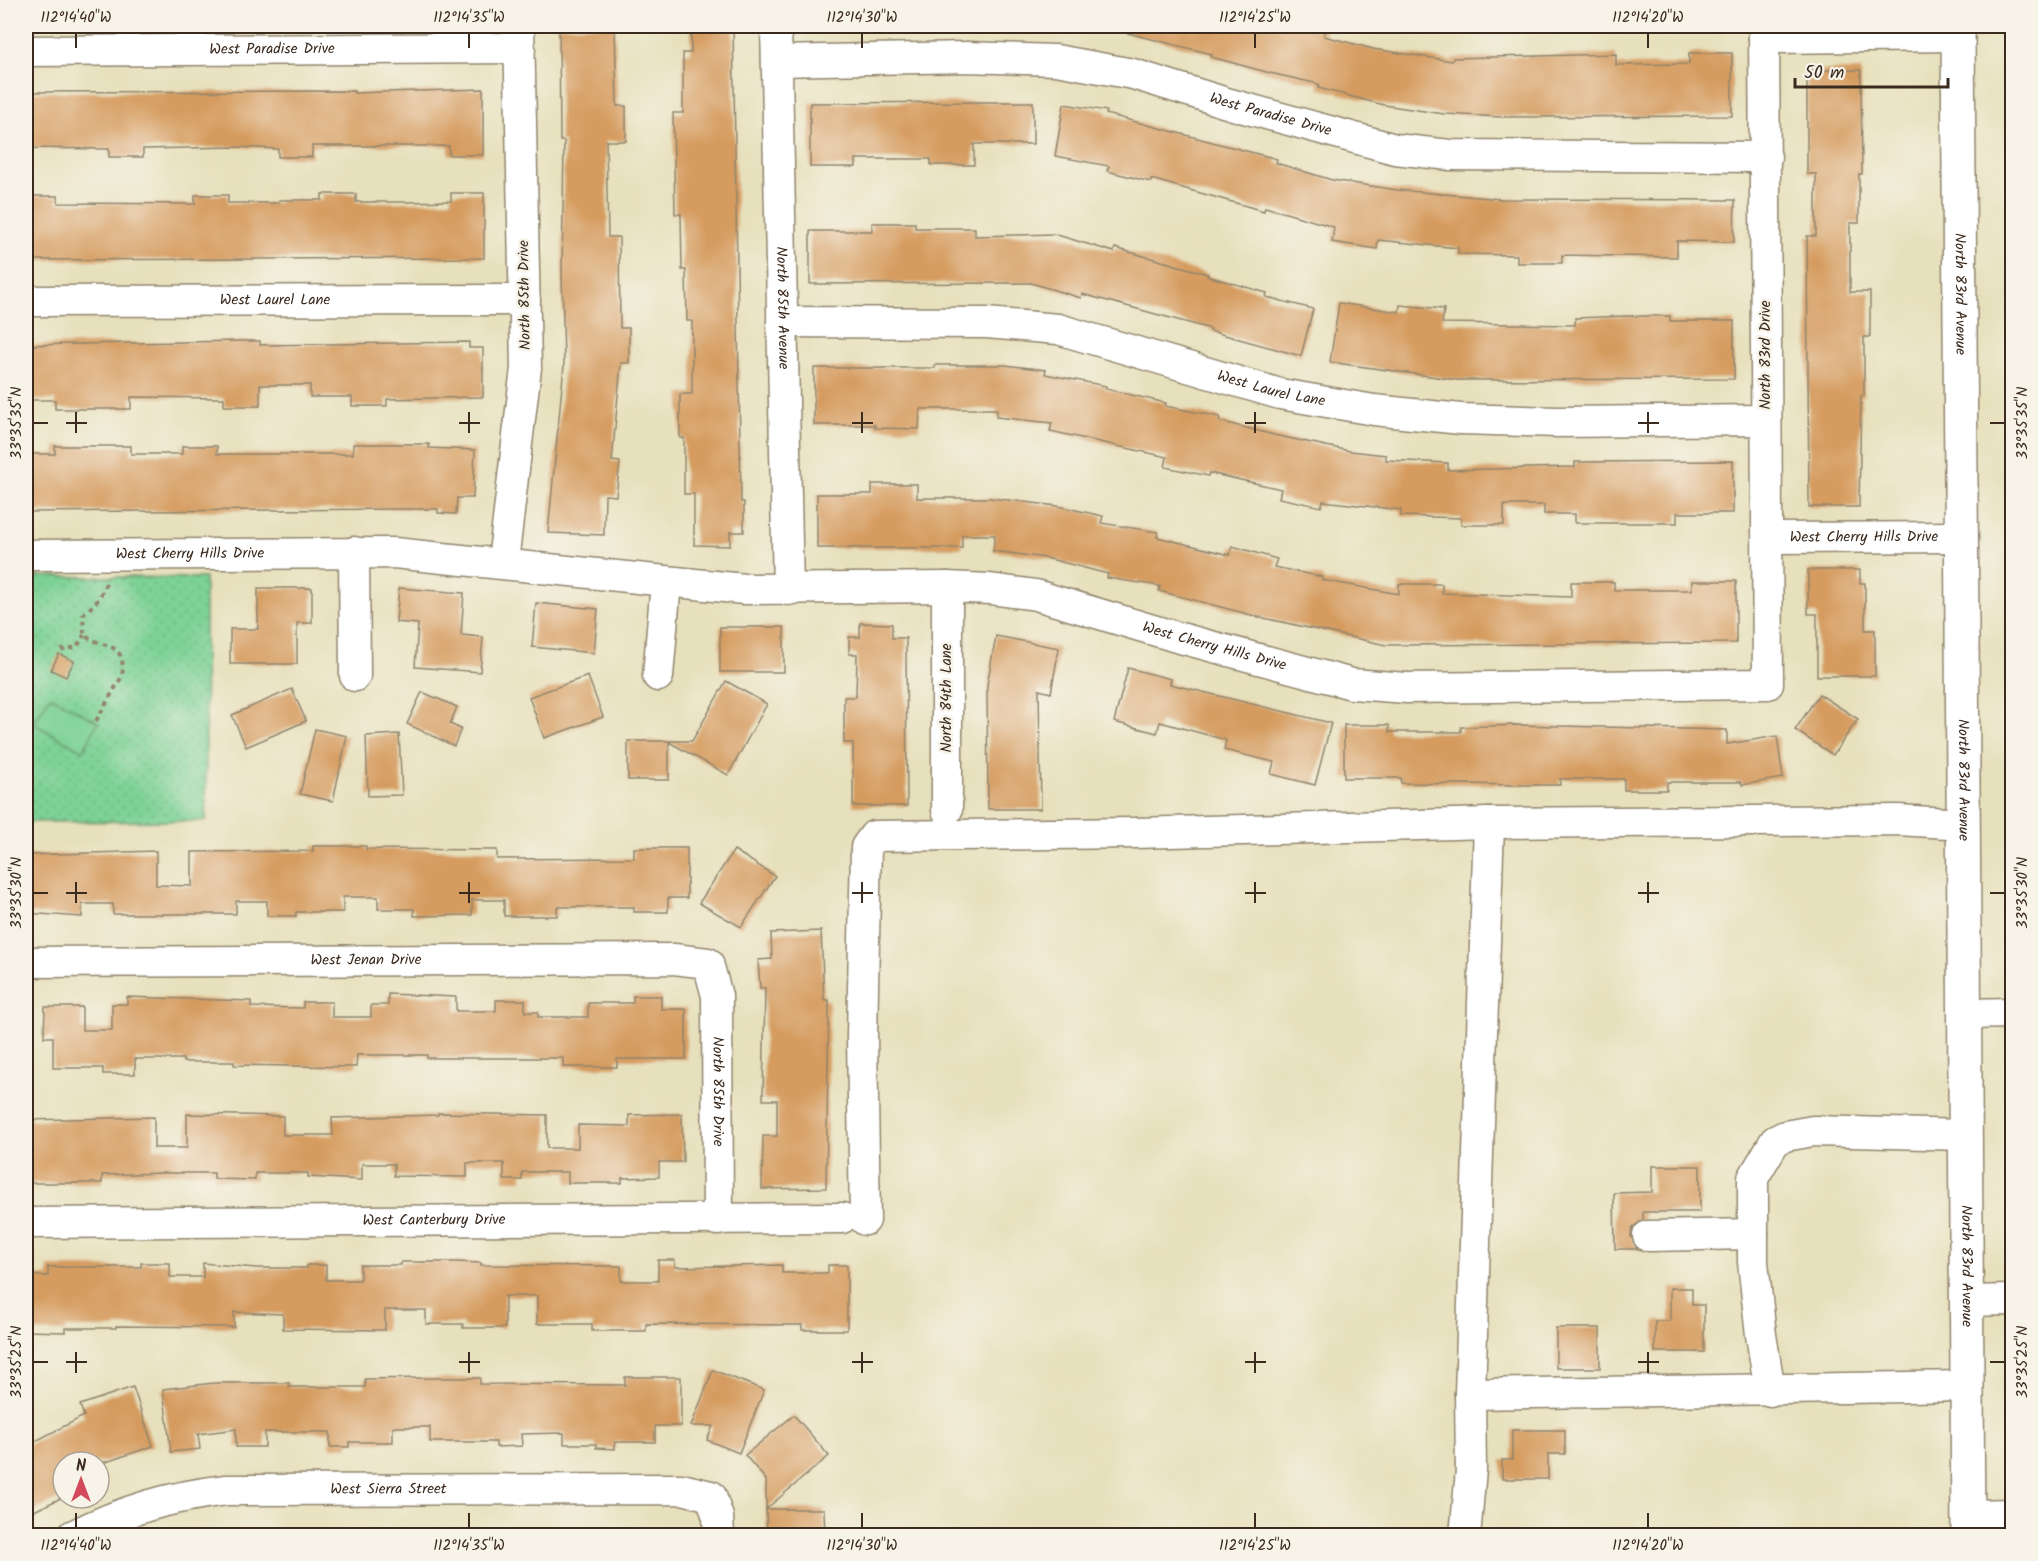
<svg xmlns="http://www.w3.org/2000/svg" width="2038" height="1561" font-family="Kalam,sans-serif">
<defs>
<pattern id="grass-dots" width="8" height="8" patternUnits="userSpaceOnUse" patternTransform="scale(1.5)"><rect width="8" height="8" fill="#7dd296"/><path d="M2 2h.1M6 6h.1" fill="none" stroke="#6db481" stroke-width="1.8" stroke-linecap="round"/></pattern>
</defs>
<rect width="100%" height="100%" fill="#f7f3e8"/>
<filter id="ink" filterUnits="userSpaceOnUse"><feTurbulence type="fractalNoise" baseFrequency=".0167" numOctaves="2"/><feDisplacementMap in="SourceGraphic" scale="12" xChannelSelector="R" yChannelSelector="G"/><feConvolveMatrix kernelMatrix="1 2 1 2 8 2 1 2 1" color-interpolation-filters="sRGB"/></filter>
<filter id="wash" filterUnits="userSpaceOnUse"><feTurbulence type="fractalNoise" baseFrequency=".008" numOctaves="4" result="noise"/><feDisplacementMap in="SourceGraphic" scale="24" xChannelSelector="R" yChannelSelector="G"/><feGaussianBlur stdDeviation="1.35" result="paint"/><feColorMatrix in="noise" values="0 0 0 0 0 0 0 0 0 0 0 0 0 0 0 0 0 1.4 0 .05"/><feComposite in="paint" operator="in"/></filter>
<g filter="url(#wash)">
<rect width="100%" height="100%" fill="#e7e0bc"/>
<!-- grass -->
<path fill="url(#grass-dots)" stroke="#5c7e5a" stroke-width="1.5" d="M26 576 205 578 206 821 26 822Z"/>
<!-- pitch -->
<path fill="#7dd296" stroke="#5c7e5a" stroke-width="1.5" d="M50 696 98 722 83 751 34 724Z"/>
<g id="blocks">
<!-- building -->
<g fill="#d59b5f">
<path d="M559 26H615L617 106H626V141H606L608 237H619L620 328H629V363H621L612 461 620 462 616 496 605 495 604 535 548 533 564 365 562 273 564 141H560Z"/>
<path d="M691 26H733L741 502H744V532H730V546L694 545V494H684V438H680V394H692V321H687L686 270H682L681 214H675L673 113H683V53H691Z"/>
<path d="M1127 26H1326L1324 36 1373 49 1452 61 1453 58 1616 54V65L1689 64V53H1732V116L1502 117 1444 114 1384 105 1318 88 1319 84 1270 73 1211 57 1212 54 1127 33Z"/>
<path d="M1807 70H1861L1862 174H1859V223H1850V292H1870V337H1864V396H1861L1859 507H1809L1807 236H1816V174H1807Z"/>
<path d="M483 89V155H449V146H312V157H278V149L235 147 143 149V157H109V149L26 148V92L354 91V93Z"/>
<path d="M989 102H1033V144H974V165H931V159H856V167H810V103Z"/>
<path d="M1064 104 1107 111 1106 114 1277 159 1276 163 1332 180 1397 190 1502 199 1735 200 1734 242 1677 241V257L1562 255V263H1517V255L1458 254V248L1378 240 1377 249 1332 242 1334 227 1265 207 1264 211 1151 179V182L1107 171 1109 166 1055 156Z"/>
<path d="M451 193H484V258L26 260V196H58V203L195 204V195H228V203H279V200H322V194H356V202H408L451 201Z"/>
<path d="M872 223H915V228H975V236L1054 234 1114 252 1115 248 1208 274 1207 276 1267 293 1266 297 1313 309 1301 356 1210 331 1211 329 1082 294 1081 298 1031 283 810 284V231H872Z"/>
<path d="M1339 303 1399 312 1400 305 1444 309 1442 323 1575 325V318L1627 316H1670V321H1734V379L1458 380 1330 362Z"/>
<path d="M239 341H260V345L469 342V348H483V397L387 399V406H352V397H310V385H260V406H224V398L131 397V409H55V400H26V345Z"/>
<path d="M935 365H1005L1046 370 1045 374 1106 386V389L1166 403 1165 406 1220 417 1219 421 1274 435 1350 451 1386 455V460L1448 463V470L1575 467V462L1733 461V513H1677V523H1575V514H1544V505H1504V525H1461V518L1401 516V510L1323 501 1321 507 1279 498 1281 489 1209 473 1208 476 1165 467 1167 457 1050 431 1052 423 996 417 997 409H920L919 429 875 428V425H814V368H935Z"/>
<path d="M353 444H429V448L475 450 473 498H457L456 514 438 513V509H395L26 512V454H55V446H131V454H182V446H217V454H353Z"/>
<path d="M872 484H917V498H990L1058 506 1103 516 1101 523 1158 532 1157 537 1230 555 1232 546 1277 559 1274 567 1323 577 1322 580 1399 594V584H1442V593L1571 597V582H1614V590H1692V581H1736V643L1386 645 1259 617 1159 591 1160 586 1107 578 1108 574 1046 558 993 551 995 535H962V548H817V494H872Z"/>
<path d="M1808 570H1860V583H1865V630H1875V676H1817V614H1808Z"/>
<path d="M258 588H312V623H297V664H230V629H258Z"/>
<path d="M399 588 464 593 461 635 483 637 480 672 415 667 418 624 396 622Z"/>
<path d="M536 603 598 609 594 653 532 647Z"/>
<path d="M860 623 892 624V638H906L907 806H853V743H844V697H856L857 654H849V637H860Z"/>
<rect x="720" y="627" width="64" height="45"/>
<path d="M996 636 1059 648 1051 693 1039 690 1041 809H988L987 685Z"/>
<path d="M59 654 74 661 66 677 51 670Z"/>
<path d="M1128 668 1171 679 1170 684 1331 723 1315 785 1271 774 1274 762 1224 750 1226 740 1160 722 1157 733 1114 722Z"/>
<path d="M588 676 603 717 544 738 529 697Z"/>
<path d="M726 681 767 704 728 775 669 742V780H628V741H692Z"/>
<path d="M292 689 306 721 246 747 232 715Z"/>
<path d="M422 692 457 707 450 724 461 729 454 746 407 724Z"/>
<path d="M1819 694 1858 719 1833 755 1795 730Z"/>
<path d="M1344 725H1389V732H1461V727L1517 725 1727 730V744L1777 736 1783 778 1742 785 1741 782H1667V790H1624V779H1560V785H1517L1401 783V778H1344Z"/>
<path d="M315 729 347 736 333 801 300 794Z"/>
<path d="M399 734 402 795 368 796 366 736Z"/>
<path d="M313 846H366V849L497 850V859L634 858V848H687V898H668V912H634V907H557V916H504V900H472V915L414 916V909H378V897H343V912H296V916H267V901H236V914H113V904H82V917L26 913V855L156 851V885L192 886V852L313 851Z"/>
<path d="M734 850 775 876 741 927 699 903Z"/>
<path d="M821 931 824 1000H829L826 1188 762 1189 763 1136H777V1100H763L765 988H760L758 960 772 959 771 933Z"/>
<path d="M388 994 456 997V1011H496V1000H525V1012H538V1017H588V1003H633V996H661V1009H686V1059H617V1067H563V1058H427V1055H357L356 1067 234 1065V1062H183V1059H135V1074H103V1068H53V1037H44L45 1007H82V1030H112V1004H127V997L251 1001V1007L303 1008V1002H332V1017H371V1005H388Z"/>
<path d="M438 1113 547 1115V1148H578V1125L629 1126V1115L682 1114 683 1162H659V1177L622 1178V1183H568V1172H522V1180H504V1163H467V1177L394 1176V1164H362V1180L308 1177V1173H255V1180L214 1179V1173H162L102 1175V1183H26V1120L154 1117V1148H187V1114L283 1116V1135H333L332 1118 438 1115Z"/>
<path d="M1652 1166H1700V1212H1643V1220L1633 1227 1631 1236 1637 1249H1615L1614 1193 1652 1192Z"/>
<path d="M658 1260H675V1267L782 1265V1273H828V1265H847V1330H802V1325L646 1324V1331H592V1324H537V1296H505V1328H463V1324H426V1310H385V1330L283 1329V1314L234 1312V1327L116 1326V1328H65V1332L26 1331V1275L48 1276V1267H141V1263H170V1277H203V1263L256 1268H307V1265H326V1280H360V1265H401V1262H456L481 1263V1265L621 1266V1281H658Z"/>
<path d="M1670 1288H1692V1305H1704V1352H1655V1321H1670Z"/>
<rect x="1556" y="1328" width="44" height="40"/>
<path d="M713 1370 764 1390 739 1453 707 1440 713 1426H691Z"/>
<path d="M625 1377H681V1426H655V1442H615V1449L596 1448V1444H564V1433L521 1434 522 1446 496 1447V1442H430V1427H393V1442H349V1447H330V1432H265V1447H236V1429L198 1434 200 1449 171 1452 163 1389 214 1383H289V1387H365V1379L430 1378H480V1384L625 1385Z"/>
<path d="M133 1387 153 1446 106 1462H63V1497L26 1515V1446L84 1416 80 1405Z"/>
<path d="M794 1415 829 1456 766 1509V1480L745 1455Z"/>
<path d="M1512 1430H1565V1454H1548V1479H1502V1460H1512Z"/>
<path d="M766 1509H824L825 1536H767Z"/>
</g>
</g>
</g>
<g filter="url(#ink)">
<use href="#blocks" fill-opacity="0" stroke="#91856d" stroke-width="1.5"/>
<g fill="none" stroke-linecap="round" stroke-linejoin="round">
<!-- minor casing -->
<g stroke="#91856d" stroke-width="33">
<g id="minor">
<path id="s1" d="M776 26 788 590"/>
<path d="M1764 38 1958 36"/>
<path id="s2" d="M26 51 520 48"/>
<path id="s3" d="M777 61 967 57 1056 60 1133 74 1230 104 1395 149 1450 155 1766 157"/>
<path id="s4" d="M26 301 525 300"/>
<path id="s5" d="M782 322 986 323 1058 329 1280 394 1374 410 1461 419 1557 422 1766 420"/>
<path id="s6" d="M1768 538 1961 537"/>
<path d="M354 552 355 676"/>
<path id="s7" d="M26 555 394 553 744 589 947 587 990 589 1036 595 1173 636 1352 684 1407 688 1768 684 1764 26"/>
<path d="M503 562 526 368 519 26"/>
<path d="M947 587V810"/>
<path d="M658 676 666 582"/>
<path id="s8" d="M26 962 674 959 708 963 717 996 718 1220"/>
<path d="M1964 1014 2012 1013"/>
<path d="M865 1220 862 1037 866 847 874 836 1135 833 1489 823 1898 820 1964 824"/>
<path id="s9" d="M26 1223 842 1218"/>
<path d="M1648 1236 1753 1234"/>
<path d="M1967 1301 2012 1300"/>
<path d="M1770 1391 1761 1335 1753 1262V1178L1775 1141 1785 1136 1813 1131 1965 1135"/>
<path d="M1470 1394 1967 1386"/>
<path d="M1968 1515 2012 1514"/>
<path id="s10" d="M72 1536C124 1510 169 1497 226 1490L682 1489 711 1496 718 1517 719 1536"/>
<path d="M1465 1536 1471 1470 1470 1394 1489 823"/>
</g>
</g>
<!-- major casing -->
<g stroke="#91856d" stroke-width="36">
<g id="major">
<path id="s11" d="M1958 26 1968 1536"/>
</g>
</g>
<!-- path -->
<g stroke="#91856d" stroke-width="4" stroke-dasharray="4.5 4.5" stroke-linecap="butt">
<path d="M61 650 77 647 84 635"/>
<path d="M96 721 122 676C127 640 102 649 84 635L83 615 99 599 108 579"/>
</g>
<!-- minor -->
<use href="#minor" stroke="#fff" stroke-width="30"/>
<!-- major -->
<use href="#major" stroke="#fff" stroke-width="33"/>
</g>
</g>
<!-- ticks -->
<path fill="none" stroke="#3b2a1e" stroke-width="2" d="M76 33V48M469 33V48M862 33V48M1255 33V48M1648 33V48M76 412V433M469 412V433M862 412V433M1255 412V433M1648 412V433M33 423H48M66 423H87M459 423H480M852 423H873M1245 423H1266M1638 423H1659M1990 423H2005M76 882V903M469 882V903M862 882V903M1255 882V903M1648 882V903M33 893H48M66 893H87M459 893H480M852 893H873M1245 893H1266M1638 893H1659M1990 893H2005M76 1352V1373M469 1352V1373M862 1352V1373M1255 1352V1373M1648 1352V1373M33 1362H48M66 1362H87M459 1362H480M852 1362H873M1245 1362H1266M1638 1362H1659M1990 1362H2005M76 1513V1528M469 1513V1528M862 1513V1528M1255 1513V1528M1648 1513V1528"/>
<g text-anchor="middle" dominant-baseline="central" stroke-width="5" stroke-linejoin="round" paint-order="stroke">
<!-- street labels -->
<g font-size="15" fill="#3b2a1e" stroke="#f7f3e8">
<text stroke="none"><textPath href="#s2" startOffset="246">West Paradise Drive</textPath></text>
<text stroke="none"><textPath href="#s3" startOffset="501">West Paradise Drive</textPath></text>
<text transform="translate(525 295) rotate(-91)">North 85th Drive</text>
<text stroke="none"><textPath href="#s11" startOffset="268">North 83rd Avenue</textPath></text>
<text stroke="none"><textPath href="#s4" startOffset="249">West Laurel Lane</textPath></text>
<text stroke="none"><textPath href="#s1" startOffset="282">North 85th Avenue</textPath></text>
<text transform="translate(1766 355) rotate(-90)">North 83rd Drive</text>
<text stroke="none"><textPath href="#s5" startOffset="498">West Laurel Lane</textPath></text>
<text stroke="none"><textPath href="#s6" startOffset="96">West Cherry Hills Drive</textPath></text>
<text stroke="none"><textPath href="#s7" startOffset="164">West Cherry Hills Drive</textPath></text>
<text stroke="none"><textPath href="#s7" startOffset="1198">West Cherry Hills Drive</textPath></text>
<text transform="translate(947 698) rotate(-90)">North 84th Lane</text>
<text stroke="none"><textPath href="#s11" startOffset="754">North 83rd Avenue</textPath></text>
<text stroke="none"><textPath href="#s8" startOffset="340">West Jenan Drive</textPath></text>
<text stroke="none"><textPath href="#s8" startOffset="812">North 85th Drive</textPath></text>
<text stroke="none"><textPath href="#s9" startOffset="408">West Canterbury Drive</textPath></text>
<text stroke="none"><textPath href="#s11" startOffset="1240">North 83rd Avenue</textPath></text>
<text stroke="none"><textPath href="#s10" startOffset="324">West Sierra Street</textPath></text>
</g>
</g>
<!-- margin -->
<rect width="2038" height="1561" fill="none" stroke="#f7f3e8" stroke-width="66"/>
<!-- north arrow -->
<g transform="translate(81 1480)"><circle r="28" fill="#f7f3e8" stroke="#aca397" stroke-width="1.5"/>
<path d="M0-4.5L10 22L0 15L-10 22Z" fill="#d1495b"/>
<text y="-9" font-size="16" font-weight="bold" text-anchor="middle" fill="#3b2a1e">N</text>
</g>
<!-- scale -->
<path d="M1795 78v9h153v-9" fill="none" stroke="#3b2a1e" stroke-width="3"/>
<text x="1804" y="78" font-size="18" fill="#3b2a1e" stroke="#f7f3e8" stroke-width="4.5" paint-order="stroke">50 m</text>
<rect x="33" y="33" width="1972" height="1495" fill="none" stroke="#3b2a1e" stroke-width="2"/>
<g font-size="15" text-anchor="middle" fill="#3b2a1e">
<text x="76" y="22">112°14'40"W</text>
<text x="469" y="22">112°14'35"W</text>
<text x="862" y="22">112°14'30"W</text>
<text x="1255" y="22">112°14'25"W</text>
<text x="1648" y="22">112°14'20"W</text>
<text transform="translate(16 423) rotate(-90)" y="5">33°35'35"N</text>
<text transform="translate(2022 423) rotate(-90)" y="5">33°35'35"N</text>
<text transform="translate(16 893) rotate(-90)" y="5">33°35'30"N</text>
<text transform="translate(2022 893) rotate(-90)" y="5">33°35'30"N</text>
<text transform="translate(16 1362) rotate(-90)" y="5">33°35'25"N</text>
<text transform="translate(2022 1362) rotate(-90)" y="5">33°35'25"N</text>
<text x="76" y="1550">112°14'40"W</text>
<text x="469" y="1550">112°14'35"W</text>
<text x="862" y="1550">112°14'30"W</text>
<text x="1255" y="1550">112°14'25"W</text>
<text x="1648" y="1550">112°14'20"W</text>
</g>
</svg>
